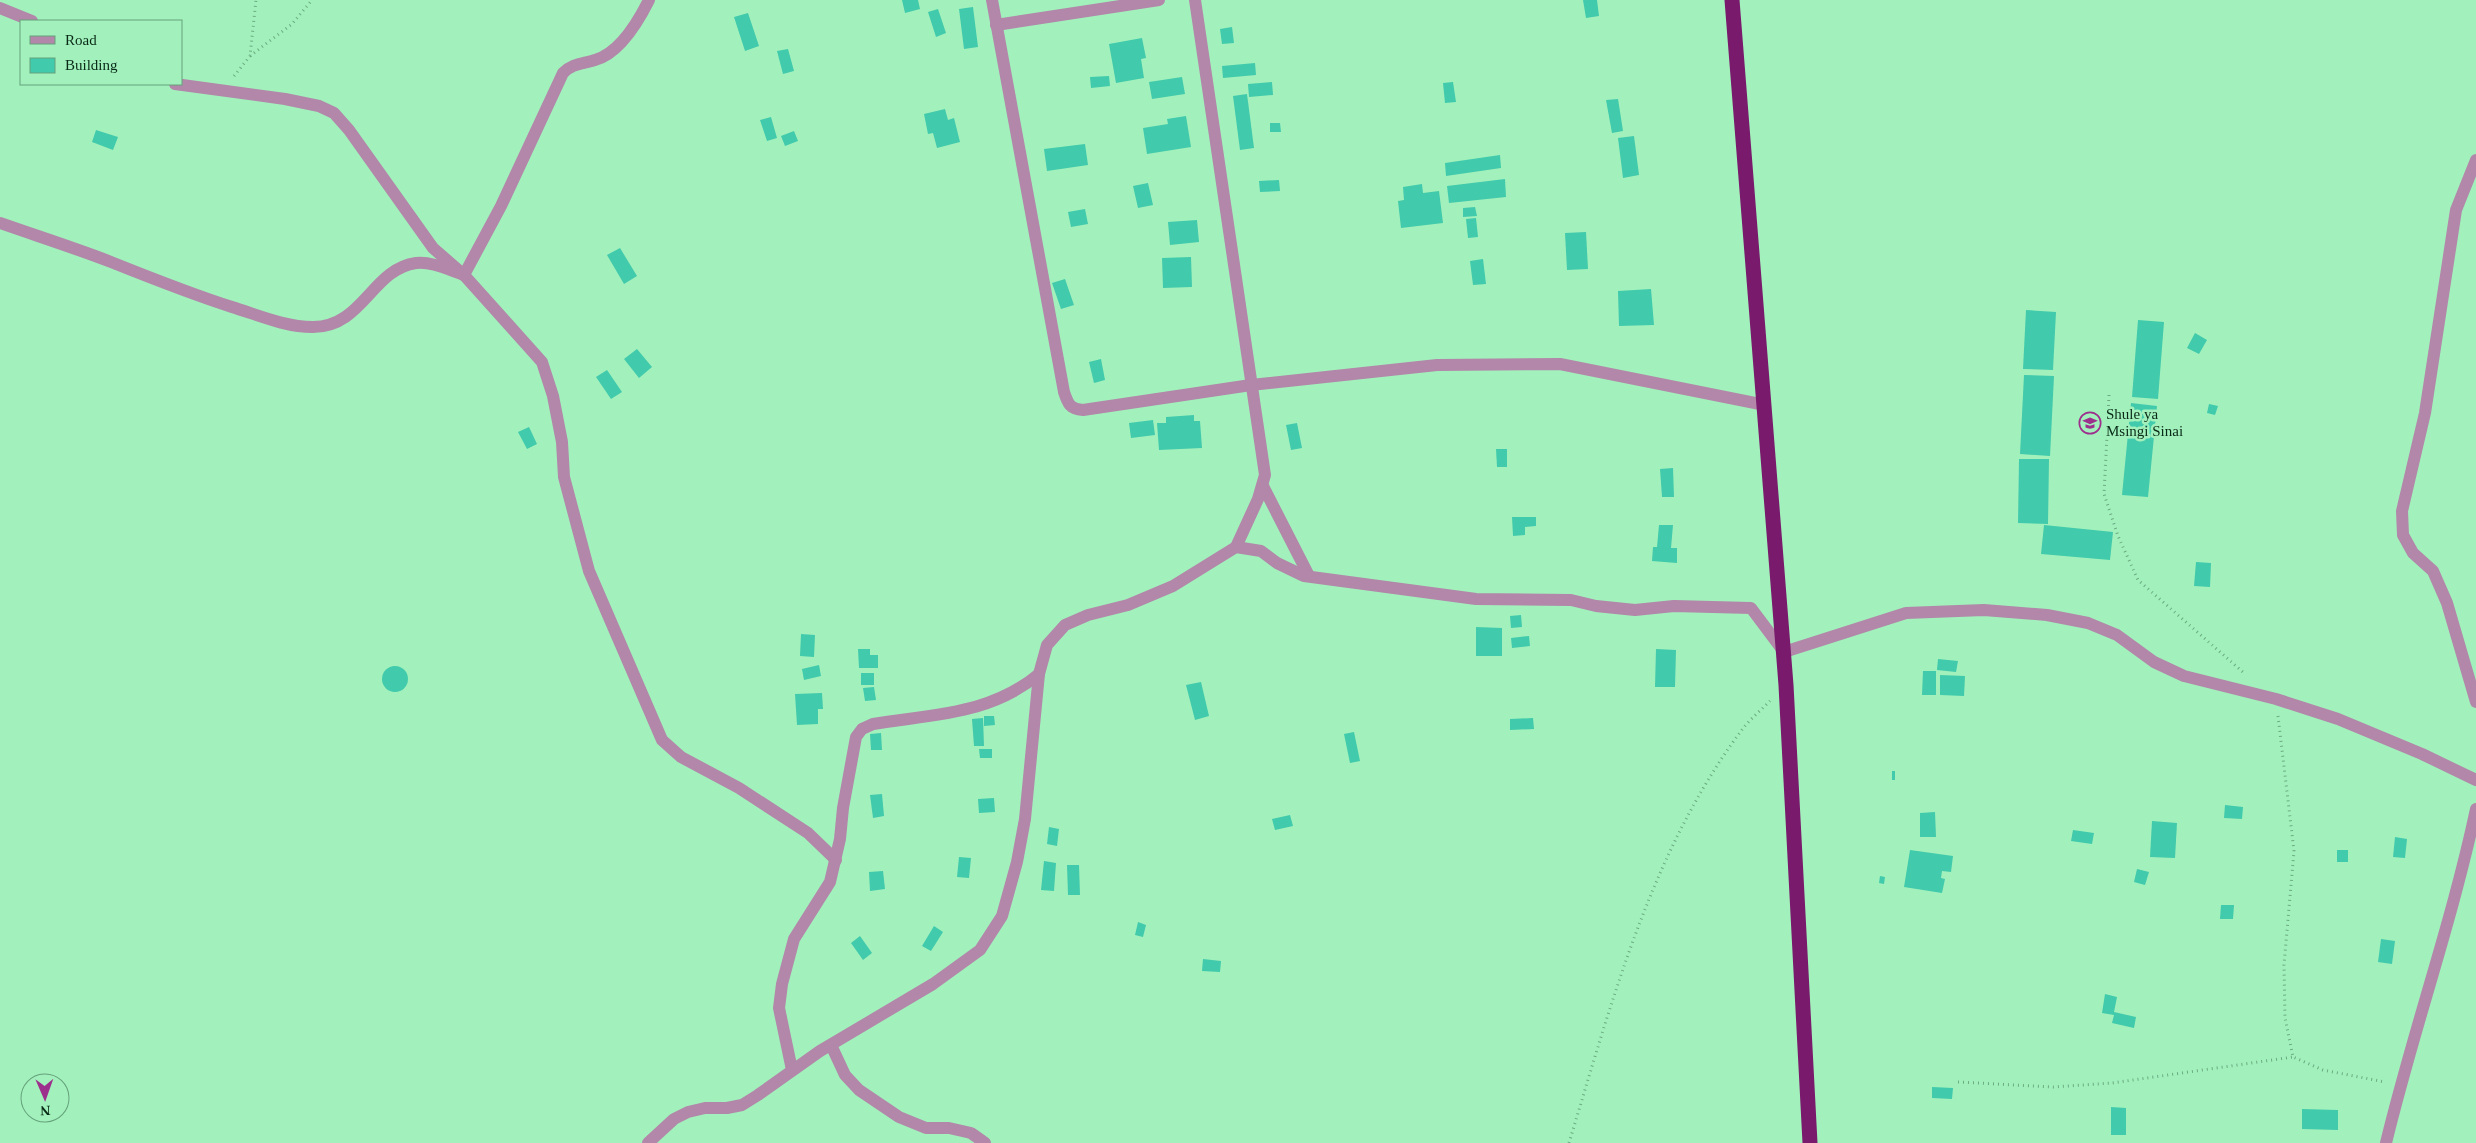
<svg xmlns="http://www.w3.org/2000/svg" width="2476" height="1143" font-family="'Times New Roman',serif">
<rect width="100%" height="100%" fill="#a2f1bc"/>
<!-- building -->
<g fill="#41caab">
<path d="M902 0H918L920 9 905 13Z"/>
<path d="M1583 0H1597L1599 16 1586 18Z"/>
<path d="M973 7 978 47 964 49 959 9Z"/>
<path d="M938 9 946 33 936 37 928 12Z"/>
<path d="M748 13 759 46 745 51 734 17Z"/>
<path d="M1232 27 1234 43 1222 44 1220 29Z"/>
<path d="M1142 38 1146 58 1141 59 1144 78 1116 83 1109 44Z"/>
<path d="M788 49 794 71 783 74 777 51Z"/>
<path d="M1255 63 1256 75 1223 78 1222 66Z"/>
<path d="M1109 76 1110 86 1091 88 1090 77Z"/>
<path d="M1182 77 1185 94 1152 99 1149 82Z"/>
<path d="M1272 82 1273 95 1249 97 1248 84Z"/>
<path d="M1453 82 1456 102 1445 103 1443 83Z"/>
<path d="M1247 94 1254 148 1240 150 1233 96Z"/>
<path d="M1618 99 1623 131 1612 133 1606 100Z"/>
<path d="M945 109 948 120 954 118 960 142 937 148 933 133 928 134 924 114Z"/>
<path d="M1186 116 1191 147 1147 154 1143 128 1168 124 1167 119Z"/>
<path d="M771 117 777 138 767 141 760 120Z"/>
<path d="M1270 123H1280L1281 132H1270Z"/>
<path d="M96 130 118 137 113 150 92 142Z"/>
<path d="M794 131 798 141 785 146 781 136Z"/>
<path d="M1634 136 1639 175 1623 178 1618 138Z"/>
<path d="M1085 144 1088 165 1047 171 1044 149Z"/>
<path d="M1500 155 1501 168 1446 176 1445 163Z"/>
<path d="M1505 179 1506 197 1449 203 1447 186Z"/>
<path d="M1279 180 1280 191 1260 192 1259 181Z"/>
<path d="M1148 183 1153 205 1138 208 1133 186Z"/>
<path d="M1422 184 1423 193 1439 191 1443 223 1401 228 1398 201 1404 200 1403 187Z"/>
<path d="M1475 207 1477 216 1463 217V208Z"/>
<path d="M1085 209 1088 224 1071 227 1068 212Z"/>
<path d="M1476 218 1478 237 1468 238 1466 219Z"/>
<path d="M1197 220 1199 242 1170 245 1168 222Z"/>
<path d="M1586 232 1588 269 1567 270 1565 233Z"/>
<path d="M620 248 637 276 624 284 607 255Z"/>
<path d="M1191 257 1192 287 1163 288 1162 258Z"/>
<path d="M1483 259 1486 284 1473 285 1470 261Z"/>
<path d="M1065 279 1074 305 1061 309 1052 283Z"/>
<path d="M1651 289 1654 325 1619 326 1618 291Z"/>
<path d="M2026 310 2056 312 2053 370 2023 369Z"/>
<path d="M2138 320 2164 322 2158 399 2132 397Z"/>
<path d="M2195 333 2207 340 2199 354 2187 348Z"/>
<path d="M637 349 652 367 639 378 624 359Z"/>
<path d="M1101 359 1105 380 1094 383 1089 362Z"/>
<path d="M607 370 622 392 611 399 596 377Z"/>
<path d="M2024 375 2054 376 2050 456 2020 454Z"/>
<path d="M2131 403 2157 406 2148 497 2122 495Z"/>
<path d="M2209 404 2218 406 2215 415 2207 413Z"/>
<path d="M1194 415V421H1200L1202 448 1159 450 1157 423H1166V417Z"/>
<path d="M1153 420 1155 435 1131 438 1129 423Z"/>
<path d="M1297 423 1302 448 1291 450 1286 425Z"/>
<path d="M529 427 537 444 527 449 518 432Z"/>
<path d="M1496 449H1507V467H1497Z"/>
<path d="M2019 459H2049L2048 524 2018 523Z"/>
<path d="M1673 468 1674 497H1662L1660 469Z"/>
<path d="M1512 517H1536V526L1525 527V535L1513 536Z"/>
<path d="M1659 525H1673L1671 548H1677V563L1652 561 1653 547H1657Z"/>
<path d="M2044 525 2113 532 2110 560 2041 554Z"/>
<path d="M2196 562 2211 563 2210 587 2194 586Z"/>
<path d="M1521 615 1522 627 1511 628 1510 616Z"/>
<path d="M1476 627 1502 628V656H1476Z"/>
<path d="M801 634 815 635 814 657 800 656Z"/>
<path d="M1529 636 1530 646 1512 648 1511 638Z"/>
<path d="M858 649H870V655H878V668H859Z"/>
<path d="M1656 649 1676 650 1675 687H1655Z"/>
<path d="M1938 659 1958 661 1956 672 1937 670Z"/>
<path d="M819 665 821 676 804 680 802 669Z"/>
<circle cx="395" cy="679" r="13"/>
<path d="M1923 671H1936V695H1922Z"/>
<rect x="861" y="673" width="13" height="12"/>
<path d="M1940 675 1965 676 1964 696 1940 695Z"/>
<path d="M1201 682 1209 716 1195 720 1186 685Z"/>
<path d="M874 687 876 700 865 701 863 688Z"/>
<path d="M822 693 823 709H818V724L797 725 795 694Z"/>
<path d="M984 716H994L995 725 984 726Z"/>
<path d="M983 718 984 746H974L972 719Z"/>
<path d="M1533 718 1534 729 1510 730V719Z"/>
<path d="M1354 732 1360 761 1350 763 1344 734Z"/>
<path d="M881 733 882 750H871L870 734Z"/>
<path d="M979 749H992V758H980Z"/>
<rect x="1892" y="771" width="3" height="9"/>
<path d="M882 794 884 816 873 818 870 795Z"/>
<path d="M994 798 995 812 979 813 978 799Z"/>
<path d="M2225 805 2243 807 2242 819 2224 818Z"/>
<path d="M1935 812 1936 837H1920V813Z"/>
<path d="M1290 815 1293 826 1275 830 1272 819Z"/>
<path d="M2152 821 2177 823 2175 858 2150 857Z"/>
<path d="M1049 827 1059 829 1057 846 1047 844Z"/>
<path d="M2073 830 2094 833 2092 844 2071 841Z"/>
<path d="M2395 837 2407 839 2405 858 2393 857Z"/>
<path d="M1910 850 1953 856 1951 872 1942 871 1941 878 1945 879 1942 893 1904 887Z"/>
<rect x="2337" y="850" width="11" height="12"/>
<path d="M959 857 971 858 969 878 957 877Z"/>
<path d="M1044 861 1056 863 1054 891 1041 890Z"/>
<path d="M1067 865H1079L1080 895H1068Z"/>
<path d="M2137 869 2149 872 2145 885 2134 882Z"/>
<path d="M883 871 885 889 870 891 869 872Z"/>
<path d="M1880 876 1885 877 1884 884 1879 883Z"/>
<path d="M2221 905H2234L2233 919H2220Z"/>
<path d="M1138 922 1146 925 1143 937 1135 935Z"/>
<path d="M934 926 943 932 931 951 922 946Z"/>
<path d="M860 936 872 953 863 960 851 943Z"/>
<path d="M2381 939 2395 941 2392 964 2378 962Z"/>
<path d="M1203 959 1221 961 1220 972 1202 971Z"/>
<path d="M2105 994 2117 997 2114 1012 2136 1017 2134 1028 2112 1023 2114 1015 2102 1013Z"/>
<path d="M1932 1087 1953 1088 1952 1099 1932 1098Z"/>
<path d="M2111 1107 2126 1108V1135H2111Z"/>
<path d="M2302 1109 2338 1110V1130L2302 1129Z"/>
</g>
<g fill="none" stroke-linecap="round" stroke-linejoin="round">
<!-- path -->
<g stroke="#6cab82" stroke-width="3" stroke-dasharray="1 4" stroke-linecap="butt">
<path d="M250 56 292 24 312 0"/>
<path d="M234 76 250 56 256 0"/>
<path d="M2109 395 2104 494 2118 536 2138 580 2244 673"/>
<path d="M2278 716 2294 851 2284 965 2285 1018 2293 1057 2323 1070 2385 1082"/>
<path d="M1958 1082 2053 1087 2112 1083 2293 1057"/>
<path d="M1569 1143C1612 1001 1651 852 1741 731 1749 720 1760 711 1770 701"/>
</g>
<!-- minor -->
<g stroke="#b287a9" stroke-width="12">
<path d="M992 0 1064 392C1068 404 1070 409 1083 410L1251 385 1437 365 1560 364 1765 405"/>
<path d="M0 8 32 21"/>
<path d="M996 25 1159 0"/>
<path d="M175 84 285 99 319 106 334 113 349 130 433 248 464 275 542 362 553 396 562 442 564 477 589 571 662 740 681 757 739 788 808 833 836 860"/>
<path d="M2476 160 2456 210 2425 413 2402 511 2403 535 2413 553 2433 571 2447 603 2476 702"/>
<path d="M0 223C37 236 75 248 111 262 151 278 191 294 232 307 258 315 285 327 313 327 363 327 372 269 416 263 431 261 449 270 464 275L501 206 563 73C573 63 583 64 595 60 620 53 638 22 649 0"/>
<path d="M1263 486 1309 576"/>
<path d="M1236 547 1261 551 1277 563 1304 576 1476 599 1571 600 1596 606 1635 610 1674 606 1751 608 1784 652 1906 613 1984 610 2047 615 2088 623 2117 635 2154 662 2184 676 2276 699 2338 719 2422 754 2476 780"/>
<path d="M831 1045 845 1075 859 1090 899 1117 926 1128H949L971 1133 985 1143"/>
<path d="M792 1070 779 1008 782 984 794 939 830 882 840 839 843 808 856 737 862 729 873 724C933 714 990 715 1039 674"/>
<path d="M648 1143 674 1119 688 1112 705 1108H727L742 1105 758 1095 820 1051 933 984 980 950 1002 916 1017 862 1025 819 1039 674 1047 645 1065 625 1088 615 1128 605 1173 586 1236 547 1258 499 1265 475 1195 0"/>
<path d="M2386 1143C2413 1031 2452 922 2476 809"/>
</g>
<!-- highway -->
<path stroke="#791a6c" stroke-width="15" d="M1732 0 1786 685 1810 1143"/>
</g>
<!-- icons -->
<defs>
<g id="school-ring" transform="scale(1.125)"><circle r="9.5" fill="#a2f1bc" stroke="#9d2f8d" stroke-width="1.5"/><path d="M0-5L7-2L0 1L-7-2ZM-4 1L0 2.5L4 1V4Q0 6-4 4Z" fill="#9d2f8d"/></g>
</defs>
<g fill-rule="evenodd">
<use href="#school-ring" x="2090" y="423"/>
</g>
<g text-anchor="middle" dominant-baseline="central" stroke-width="5" stroke-linejoin="round" paint-order="stroke">
<!-- poi labels -->
<g font-size="15" fill="#092a17" stroke="#a2f1bc" text-anchor="start">
<text x="2106" y="414">Shule ya<tspan x="2106" dy="17">Msingi Sinai</tspan></text>
</g>
</g>
<!-- legend -->
<rect x="20" y="20" width="162" height="65" fill="#a2f1bc" stroke="#65a17a"/>
<rect x="30" y="36" width="25" height="8" fill="#b287a9" stroke="#65a17a"/>
<text x="65" y="45" font-size="15" fill="#092a17">Road</text>
<rect x="30" y="58" width="25" height="15" fill="#41caab" stroke="#65a17a"/>
<text x="65" y="70" font-size="15" fill="#092a17">Building</text>
<!-- north arrow -->
<g transform="translate(45 1098) rotate(178)"><circle r="24" fill="#a2f1bc" stroke="#65a17a"/>
<path d="M0-4L9 19L0 12L-9 19Z" fill="#9d2f8d"/>
<text y="-8" font-size="14" font-weight="bold" text-anchor="middle" fill="#092a17">N</text>
</g>
</svg>
